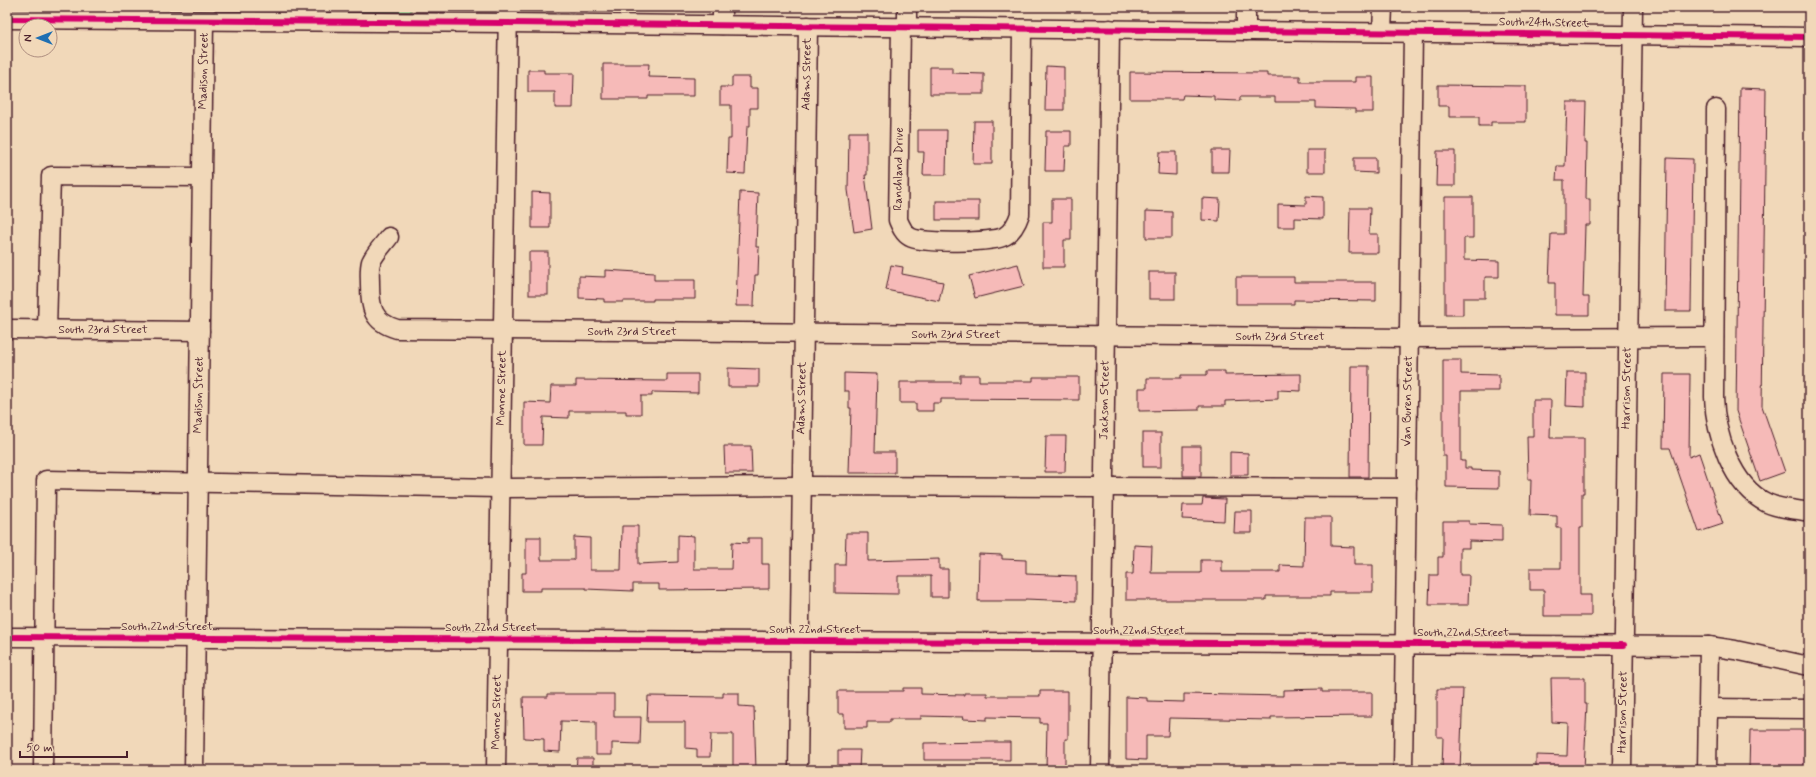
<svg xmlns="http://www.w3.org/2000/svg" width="1816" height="777" font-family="Mynerve,sans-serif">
<rect width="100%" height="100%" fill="#f1d8b9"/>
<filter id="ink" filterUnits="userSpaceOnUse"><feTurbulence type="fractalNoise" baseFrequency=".025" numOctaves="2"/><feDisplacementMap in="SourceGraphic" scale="8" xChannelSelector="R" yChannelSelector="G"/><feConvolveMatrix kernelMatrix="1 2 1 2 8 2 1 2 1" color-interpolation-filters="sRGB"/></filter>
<g filter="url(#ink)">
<!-- green -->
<path fill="#b9ebab" stroke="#82856b" d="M342 7H411V22L342 21Z"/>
<!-- building -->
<g fill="#f6bab8" stroke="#4a1f2b">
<path d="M603 64H649L648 77 694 78V96H648V99H603Z"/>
<path d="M1046 66 1064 67V110H1045Z"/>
<path d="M930 67H952V73L984 74V94H930Z"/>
<path d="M528 70H544V73H574L573 108H555V92H528Z"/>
<path d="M1130 72 1267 73V76H1300V82H1355V77H1373V112H1355V109L1316 108V102H1275V97H1240V101L1214 100V96L1183 95 1182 99H1130Z"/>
<path d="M732 77H750V88H758V108H750V126H747L745 174 727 173 728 139H731V105H720V87H732Z"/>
<path d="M1438 85 1526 86V122H1491V126H1479V117H1449V106H1438Z"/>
<path d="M1740 88 1766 89 1762 406 1785 472 1760 481 1736 411Z"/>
<path d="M1567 102H1586L1585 143H1587L1586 199H1590V225H1585L1583 297H1589V315H1555V283H1549L1551 234H1564V180H1556L1557 166H1565Z"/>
<path d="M974 121H992V164H973Z"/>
<path d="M918 130H947L946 175H923L924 152H918Z"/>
<path d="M1046 131H1071V146H1065L1064 171H1045Z"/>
<path d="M849 132H867V175H865L872 229 854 232 848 190Z"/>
<path d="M1212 150H1230L1229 172H1212Z"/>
<rect x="1307" y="150" width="18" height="22"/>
<path d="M1437 151H1455V186H1436Z"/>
<path d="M1159 152H1176V175L1158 174Z"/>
<path d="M1354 158H1376V173L1354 172Z"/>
<path d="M1667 158 1693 159 1691 311H1665Z"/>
<path d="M532 192 550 193V228H532Z"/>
<path d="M740 192 758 193 756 247H759L758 275H755L754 306H736Z"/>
<path d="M1306 196 1323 197V219L1295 218V227H1278V204L1306 205Z"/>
<path d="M1445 197H1473V238H1464V260L1499 261V277H1485V298H1463V315H1445Z"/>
<path d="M1202 198 1220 199 1219 221 1202 220Z"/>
<path d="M1052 199H1071V240H1064V267H1043V222H1052Z"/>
<rect x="936" y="201" width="43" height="19"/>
<path d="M1350 208H1370L1369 234H1378V253H1349Z"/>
<path d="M1146 211 1172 212V238H1146Z"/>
<rect x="529" y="252" width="19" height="43"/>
<path d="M1018 264 1024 286 975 298 969 276Z"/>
<path d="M891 265 903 267 902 274 943 282 939 301 886 290Z"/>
<path d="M605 270 654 273V280H695V299H653V301H623V302H604V299L579 298V276L605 277Z"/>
<rect x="1149" y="272" width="26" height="27"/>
<path d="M1236 277H1294V282H1376V301L1294 300V304H1236Z"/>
<path d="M1443 360H1461V374L1499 375V391H1461V461H1465V468H1471V470L1499 471V488L1446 487V456H1443Z"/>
<path d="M1351 366H1369L1368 477H1350Z"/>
<path d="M728 368 759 369V387H728Z"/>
<path d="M1207 371H1225V375L1301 374V391L1278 390V399L1225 401V406H1199V410L1139 411V388H1147V378H1181V375H1207Z"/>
<path d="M1567 372H1585V407L1566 406Z"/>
<path d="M844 373 877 374 875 452H895V473H849L851 408H849V391H844Z"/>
<path d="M667 374H698V393L652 392V396H641V414H626V411H569V418L543 417 542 445H524V402L550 403 551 386H576V380L667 381Z"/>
<path d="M1664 374H1690L1689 457 1699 453 1723 524 1699 532 1670 448H1663Z"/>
<path d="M960 375H979V381H1033V377H1079V400L941 399V403H933V411H916V403H900V382H960Z"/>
<path d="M1533 400H1551L1550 438H1584V493H1582V528H1580V595H1591V616H1544V590H1530V568H1561V528H1557V516L1530 515 1531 480H1528L1527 436H1533Z"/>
<rect x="1143" y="433" width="18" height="34"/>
<path d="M1046 436H1066L1065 472H1045Z"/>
<path d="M724 446H751L752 473H725Z"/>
<rect x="1183" y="446" width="18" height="30"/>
<path d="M1230 452 1248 453V475H1230Z"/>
<path d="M1203 498 1225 499 1224 521 1182 519 1183 505H1202Z"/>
<path d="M1235 511H1252V533H1234Z"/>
<path d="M1305 517H1331V546L1354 547V565H1373V592H1330V596H1266V600H1126V574H1133L1134 545 1152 546 1151 573H1201V560H1222V572H1280V565L1304 566Z"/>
<path d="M1443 521H1469V524L1502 525V542L1469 541V548H1460V575H1469L1468 605H1429L1430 575H1438V557H1443Z"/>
<path d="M622 526H638V564L678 562V535L694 536V569H731L732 542 748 543V538H762V564H769V589L659 590V584H633V591L586 589V588H541V591H522V573H526V537H541V560H574V537L590 538V570H621Z"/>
<path d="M846 533H868V561L939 559V569H948V597H931V576H898V594L835 593V565H845Z"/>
<path d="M979 554 1002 555V559L1026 560V574L1076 576V601L1025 599V601H978Z"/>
<path d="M1551 678H1585V704H1587L1584 770H1536V755L1567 756 1568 723 1552 722Z"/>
<path d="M903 688H921V694L964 695V693H987V696H1040V691H1068V739H1065V770H1046L1047 723H1040V718L987 717V720L963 719 964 717 921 716V719H890V722H867V728H844V714H838V691H903Z"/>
<path d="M1322 689V692H1372V716L1271 717V720L1169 718 1168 736H1146V760L1126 759V697L1147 698V701L1184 702V694L1283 696V690Z"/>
<path d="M1437 689H1463L1460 770H1442L1443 737H1437Z"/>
<path d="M723 693H739V706L754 707 756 770H733V734H711L710 757H697V749L685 748V722H647L648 696 723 697Z"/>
<path d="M548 694H614V717H641L640 744 612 743V755H596V722L561 721 560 752 544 751V739L524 738 523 697H548Z"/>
<path d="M1750 730H1809V770H1749Z"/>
<path d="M992 742H1010V760H924V743Z"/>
<path d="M838 750H860L859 770H838Z"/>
<path d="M577 758H593V770H576Z"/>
</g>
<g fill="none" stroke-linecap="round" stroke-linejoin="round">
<!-- minor casing -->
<g stroke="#4a1f2b" stroke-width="21">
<g id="minor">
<path d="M7 19 507 23 1809 37"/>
<path d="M722 25V7"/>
<path d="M901 27 898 220C901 227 904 234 910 237 922 244 994 243 1005 236 1013 231 1017 223 1020 214L1022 29"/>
<path d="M907 27V7"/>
<path d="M1246 31V7"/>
<path d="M1382 32 1383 7"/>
<path d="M1716 109 1714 397C1715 432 1731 486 1767 503 1780 509 1795 509 1809 512"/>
<path d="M389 237C383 245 375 253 371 262 369 269 370 277 370 284 370 307 372 322 397 329L1409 338 1714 337"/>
<path d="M7 329 200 331"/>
<path d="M47 330 51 176 202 177"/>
<path d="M7 637 1709 646 1735 650 1809 666"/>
<path d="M1708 708 1809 709"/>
<path d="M43 770 46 480 500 488 801 486 1407 488"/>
<path d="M194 770 204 21"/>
<path d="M496 770 508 7"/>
<path d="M798 770 808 26"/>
<path d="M1100 770 1110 29"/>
<path d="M1403 770 1413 32"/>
<path d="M1622 770 1633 7"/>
<path d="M1707 770 1709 646"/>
</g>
</g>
<!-- minor -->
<use href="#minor" stroke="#f1d8b9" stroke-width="18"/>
<!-- cycleway casing -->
<g stroke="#f1d8b9" stroke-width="8">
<g id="cycleway">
<path d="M7 19 507 23 1809 37"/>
<path d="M7 637 1624 645"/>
</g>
</g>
<!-- cycleway -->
<use href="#cycleway" stroke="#d6006c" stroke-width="6"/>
</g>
</g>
<g text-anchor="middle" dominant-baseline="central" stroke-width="3" stroke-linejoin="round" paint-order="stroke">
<!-- street labels -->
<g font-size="12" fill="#4a1f2b" stroke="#f1d8b9">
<text transform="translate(1544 23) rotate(1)">South 24th Street</text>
<text transform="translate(204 71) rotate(-89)">Madison Street</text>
<text transform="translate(807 74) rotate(-89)">Adams Street</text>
<text transform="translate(899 169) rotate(-89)">Ranchland Drive</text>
<text x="103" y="330">South 23rd Street</text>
<text x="632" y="332">South 23rd Street</text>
<text x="956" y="335">South 23rd Street</text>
<text x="1280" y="337">South 23rd Street</text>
<text transform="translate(502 388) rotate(-89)">Monroe Street</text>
<text transform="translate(1627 388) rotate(-89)">Harrison Street</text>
<text transform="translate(199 395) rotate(-89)">Madison Street</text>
<text transform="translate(802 398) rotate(-89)">Adams Street</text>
<text transform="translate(1105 400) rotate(-89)">Jackson Street</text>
<text transform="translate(1408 401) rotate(-89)">Van Buren Street</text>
<text x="167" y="627">South 22nd Street</text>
<text x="491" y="628">South 22nd Street</text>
<text x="815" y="630">South 22nd Street</text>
<text x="1139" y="631">South 22nd Street</text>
<text x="1463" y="633">South 22nd Street</text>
<text transform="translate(497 712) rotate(-89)">Monroe Street</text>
<text transform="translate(1623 712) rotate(-89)">Harrison Street</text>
</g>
</g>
<!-- margin -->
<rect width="1816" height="777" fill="none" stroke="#f1d8b9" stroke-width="24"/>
<rect x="12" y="12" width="1792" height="753" fill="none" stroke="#4a1f2b" stroke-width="1.5" filter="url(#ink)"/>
<!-- north arrow -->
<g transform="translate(38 38) rotate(270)"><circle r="19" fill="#f1d8b9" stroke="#ae8e80"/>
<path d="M0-3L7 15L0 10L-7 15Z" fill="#1f6fb2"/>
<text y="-6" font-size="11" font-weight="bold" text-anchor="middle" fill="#4a1f2b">N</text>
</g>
<!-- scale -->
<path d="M20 751v6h107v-6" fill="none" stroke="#4a1f2b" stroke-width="2"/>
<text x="26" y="751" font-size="12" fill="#4a1f2b" stroke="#f1d8b9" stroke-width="3" paint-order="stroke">50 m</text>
</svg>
